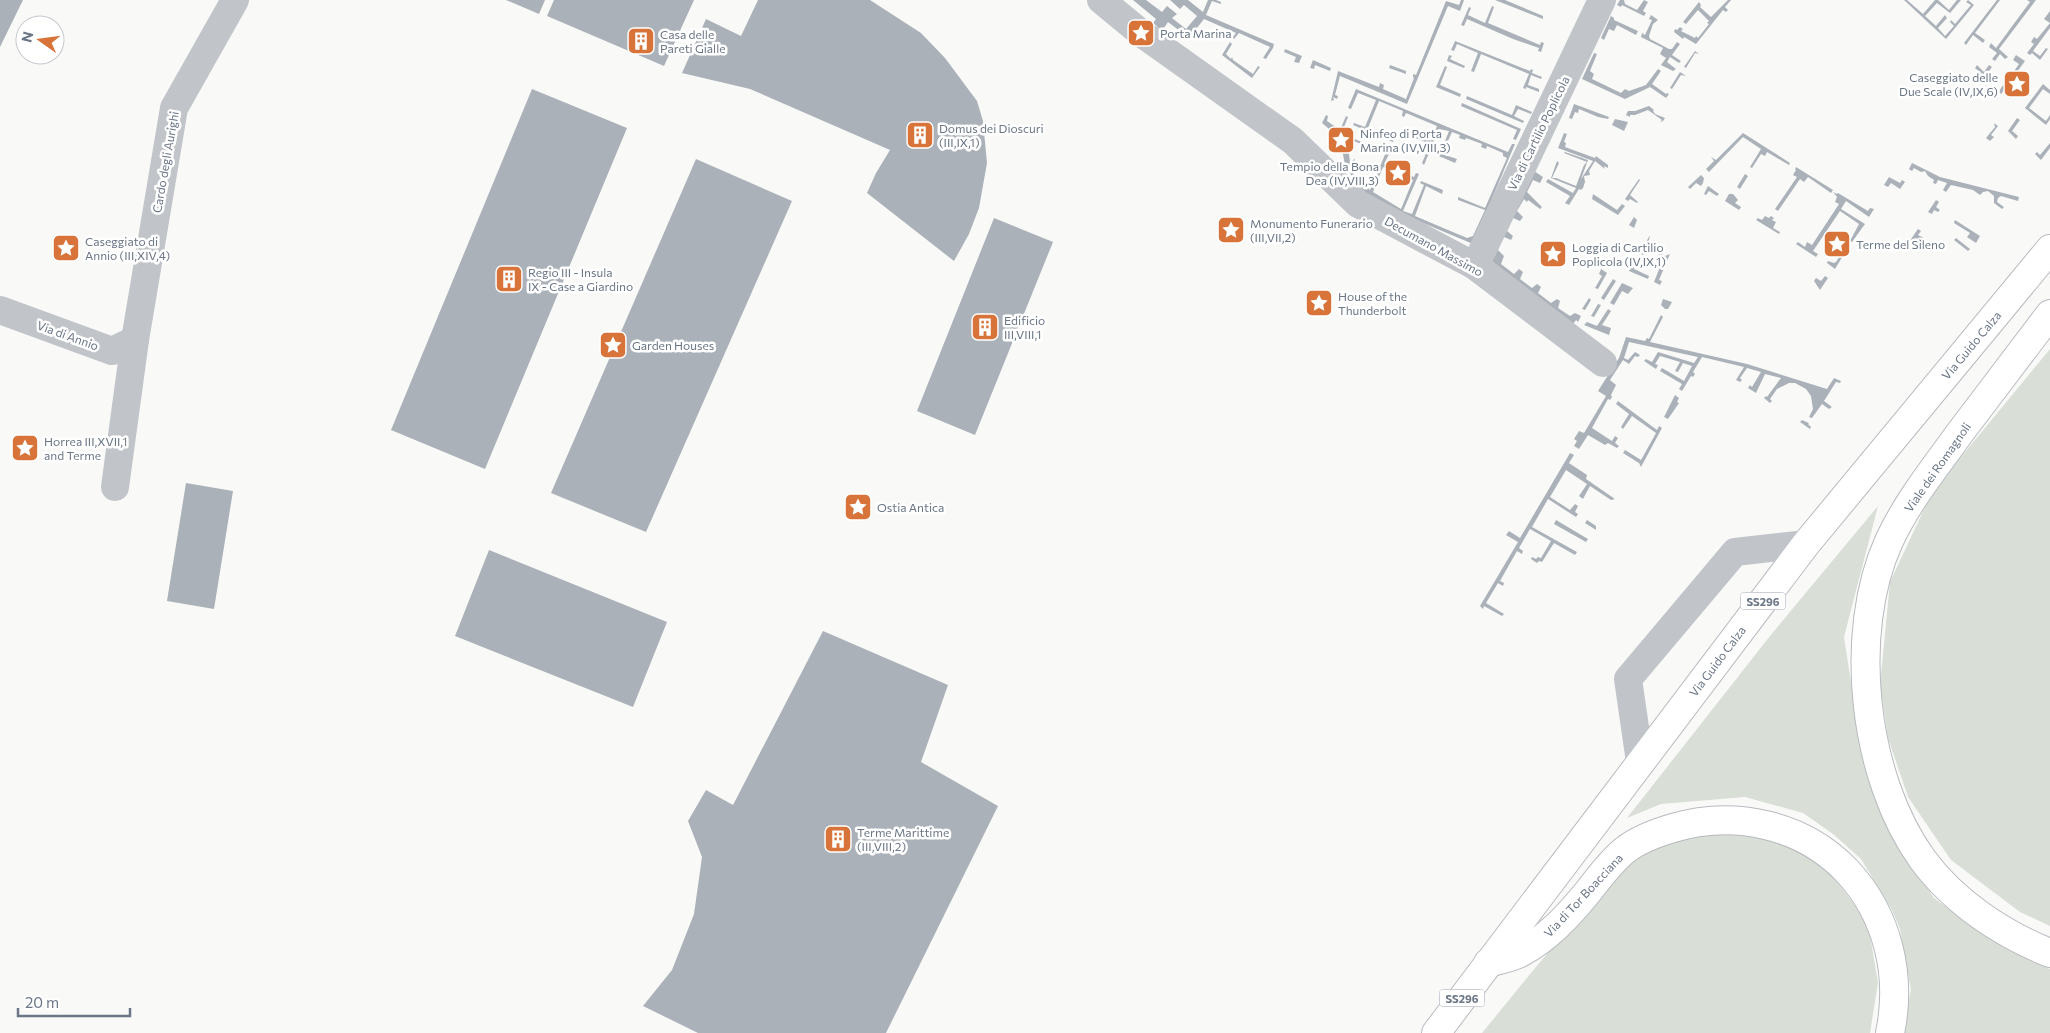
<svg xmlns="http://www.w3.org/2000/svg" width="2050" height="1033" font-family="Commissioner,sans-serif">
<rect width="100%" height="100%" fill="#f9faf8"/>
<!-- green -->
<g fill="#d9ded7">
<path d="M2050 349V926L2020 912 1951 860 1908 797 1888 738 1880 685 1890 582 1932 492Z"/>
<path d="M1878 506 1844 637 1861 747 1896 840 1934 898 1978 931 2010 950 2050 969V1033H1902L1911 990 1900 929 1892 910 1861 859 1833 834 1803 813 1745 797 1661 804 1627 818 1770 636Z"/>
<path d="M1695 828 1793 842 1830 872 1868 923 1878 983 1870 1033H1482L1535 968 1622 866 1643 847Z"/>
</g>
<!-- building -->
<g fill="#abb1b8">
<path d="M0 0H23L0 47Z"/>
<path d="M506 0H545L539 14Z"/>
<path d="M554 0H694L664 66 547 16Z"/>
<path d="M758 0H870L921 33 945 58 977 101 983 121 987 163 979 208 969 234 954 261 867 193 876 173 890 150 750 89 682 73 706 19 741 36Z"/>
<path d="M1133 0H1146L1162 12 1167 6 1177 14 1172 18 1186 29 1197 16 1184 5 1180 9 1170 0H1188L1203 12 1208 0H1216L1221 2V4L1212 1 1206 15 1274 44 1273 48 1266 59 1263 58 1270 47 1239 33 1234 39 1232 38 1236 33 1204 19 1189 38 1168 22 1162 31 1153 23 1156 19Z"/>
<path d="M1461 0H1464L1460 11 1448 6 1407 104 1340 76 1335 95 1338 96 1337 99 1333 97 1334 100 1331 101 1338 71 1379 87 1380 83 1384 85 1383 89 1406 99 1414 78 1413 77V74L1416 75 1446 1 1459 5Z"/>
<path d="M1495 0H1505L1543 16V19Z"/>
<path d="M1620 0H1624L1625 4 1637 10 1644 0 1648 2 1643 11 1646 13 1644 16 1622 5 1621 7 1617 5Z"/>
<path d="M1728 0H1731L1725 7 1728 10 1726 12 1723 10 1696 44 1684 37 1683 39 1674 32 1675 29 1677 30 1680 27 1683 29 1681 31 1695 38 1696 36 1698 38 1709 24 1707 23 1709 21 1698 10 1686 24 1683 22 1699 2 1701 5 1700 7 1711 17Z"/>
<path d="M1904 0H1907L1923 14 1935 0H1938L1949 10 1957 0H1961L1950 13 1937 3 1925 16 1936 26 1945 15 1947 18 1938 28 1945 36 1954 26 1950 22 1951 20 1955 24 1971 5 1966 2 1968 0 1974 5 1946 39Z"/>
<path d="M1997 0H2000L1975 33 1985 40 1983 43 1973 35 1966 45 1964 43Z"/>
<path d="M2027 0H2036L1999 49 2008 57 2005 59 2000 54 1995 61 1992 59 1997 53 1989 47 1991 43 1996 48 2030 2Z"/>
<path d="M1492 6 1494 7 1488 23 1540 45 1541 42 1544 43 1541 52 1538 51 1539 48 1513 39 1467 19 1464 26 1461 25 1469 7 1471 8 1468 15 1485 23Z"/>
<path d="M2050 11V28L2033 51 2040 56 2046 48 2048 49 2040 60 2032 53 2030 55 2027 53 2034 44 2031 42 2034 37 2037 39 2050 23 2044 19Z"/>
<path d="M1651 15 1658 20 1653 24 1649 36 1650 39 1669 49H1672L1677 42 1680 44 1672 55 1681 61 1679 63 1670 57 1667 62 1676 69 1673 71 1661 65 1666 58 1660 54 1663 48 1641 37 1642 33 1645 35 1652 20 1649 19Z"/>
<path d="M1611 16 1614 18V20L1638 31 1636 35 1617 25 1614 31 1609 29 1604 40 1601 38Z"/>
<path d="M1455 41 1530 71 1531 69 1533 70 1532 73 1542 77 1541 79 1531 75 1528 85 1539 89V92L1526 87V89L1523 88 1529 74 1481 54 1474 72 1471 71 1478 53 1457 44 1454 51 1451 50Z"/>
<path d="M1230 42 1232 44 1226 54 1231 59 1232 57 1233 60 1253 74 1258 66 1260 67 1252 78 1222 55Z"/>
<path d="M1285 49 1302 56 1299 63 1294 62 1296 57 1284 52Z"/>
<path d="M1695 51 1699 54 1695 53 1686 68 1684 67Z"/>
<path d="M1594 53 1597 54 1590 71 1594 74 1592 79 1621 93 1625 89 1629 91 1646 85 1658 69 1661 71 1652 84 1666 94 1667 93 1669 94 1666 98 1650 87 1625 99 1582 79Z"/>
<path d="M1449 55 1452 56 1450 59 1465 66 1464 68 1447 61Z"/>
<path d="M2016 55 2025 61 2014 76 2012 74 2019 64 2013 60Z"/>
<path d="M1313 60 1331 68 1330 71 1315 65 1314 69 1310 68Z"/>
<path d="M1390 65 1406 71V74L1389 68Z"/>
<path d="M1977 65 1984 72 1989 65 1992 67 1987 74 1996 82 1994 84 1975 68Z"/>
<path d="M1445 66 1447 67 1440 85 1461 94 1460 97 1436 87Z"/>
<path d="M1680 72 1686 76 1681 75 1672 89 1670 88Z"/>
<path d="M2007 80 2010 82 2001 94 1999 92 2001 88Z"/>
<path d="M2043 84 2050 90V94L2043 89 2029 108 2046 121 2050 115V119L2046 125 2025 108Z"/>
<path d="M532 89 627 128 485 469 391 430Z"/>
<path d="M1356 89 1508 152 1512 144H1515L1473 244 1366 199 1345 165 1342 149 1335 145 1333 141 1334 133 1322 123 1326 115 1328 116 1327 121 1340 130 1346 116 1348 117 1342 132 1347 136 1379 149 1377 151 1347 138 1350 162 1355 159V161L1348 165 1352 171 1358 166 1360 168 1353 173 1358 179 1363 174 1364 176 1360 180 1370 190 1387 150 1390 152 1384 164 1393 168 1391 171 1383 167 1373 192 1401 209 1413 180 1405 177 1406 174 1414 177 1416 173 1419 174 1403 211 1412 214 1424 185 1420 183 1421 181 1443 190 1442 194 1426 186 1415 216 1467 238 1473 236 1485 210 1458 200V197L1485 208 1507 158 1503 156V153L1487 146 1486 149 1481 147 1482 144 1466 138 1465 140 1459 138 1460 135 1452 132 1442 154 1457 159 1455 163 1432 153 1433 150 1440 154 1449 131 1439 129 1424 165 1422 163 1430 144 1411 136 1413 133 1431 141 1437 126 1406 113 1404 117 1402 116 1403 111 1379 101 1368 128 1391 139 1394 134 1396 135 1393 142 1353 125 1354 123 1365 127 1376 100 1358 93 1351 109 1348 108Z"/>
<path d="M1467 96 1512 115 1516 105 1532 112 1531 114 1518 109 1514 116 1524 121 1523 123 1466 99Z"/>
<path d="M1462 103 1521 129 1516 140 1513 139 1517 130 1461 106Z"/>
<path d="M1574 104 1609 117 1608 119 1598 117 1579 109 1578 113 1575 112 1572 119 1569 118Z"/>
<path d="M1649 106 1654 110 1653 111 1655 114 1665 118 1663 121 1660 122 1662 120 1648 110 1635 115H1630V117L1626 115 1628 111H1635Z"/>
<path d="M2017 118 2020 120 2012 131 2018 136 2016 139 2008 131Z"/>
<path d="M1615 119 1628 122 1624 131 1612 125Z"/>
<path d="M1994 123 1998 126 1991 135 1994 137 1990 141 1986 138 1995 127Z"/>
<path d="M1564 133 1567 134 1564 142 1566 143 1565 147 1595 158 1596 156 1608 165V168L1604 166 1605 169 1595 161 1589 171 1590 175 1584 176 1585 182 1583 188 1581 190 1579 189 1569 205 1565 203 1570 196 1546 182 1548 179 1573 193 1576 188 1551 178 1557 161 1559 163 1552 178H1556L1576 186 1584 165 1587 162 1564 153 1565 152 1588 160 1581 179 1593 161 1558 148Z"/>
<path d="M1743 133 1790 163 1789 165 1767 152 1765 156 1761 154 1752 168 1750 167 1761 149 1743 137 1709 172 1706 169 1714 161 1711 157 1716 160Z"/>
<path d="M2050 143V148L2041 160 2035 154 2037 152 2040 155Z"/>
<path d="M696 159 792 201 646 532 551 493Z"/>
<path d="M1912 163 1940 177 2019 197 2018 201 2001 196 1998 198 1997 202 2004 207 2002 209 1994 203V196L1988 191 1983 192 1980 195 1973 190 1951 185 1946 192 1943 190 1947 183 1938 180 1936 184 1933 183 1934 180 1928 176 1925 171 1921 172 1914 168 1912 171 1909 169Z"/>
<path d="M1796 167 1833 190 1831 193 1808 177 1804 182 1800 179 1778 211 1775 209 1797 177 1793 175 1796 170H1795Z"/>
<path d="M1534 171 1543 177 1540 183 1533 180 1527 192 1542 207 1540 209 1528 200 1527 202 1524 199 1517 211 1523 217 1520 221 1513 218 1507 231 1513 236 1511 240 1504 237 1497 249 1504 256 1501 264 1514 274 1519 269 1523 272 1520 279 1532 288 1537 284 1541 287 1538 293 1551 303 1557 299 1560 301 1558 308 1570 316 1575 313 1581 316 1578 322 1576 320 1573 324 1489 259Z"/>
<path d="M1745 174 1748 176 1740 189 1737 187Z"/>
<path d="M1701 175 1704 178 1703 183 1701 186 1696 183 1690 189 1688 187Z"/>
<path d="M1889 177 1900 183 1902 180 1905 182 1900 189 1891 183 1888 187 1884 185Z"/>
<path d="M1639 179 1640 180 1630 195 1638 202 1637 203 1630 199 1628 201 1625 199Z"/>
<path d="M1708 186 1719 194 1717 196 1709 191 1706 195 1704 194Z"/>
<path d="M1833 192 1837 194 1838 193 1868 211 1870 208 1874 209 1869 217 1846 201 1841 209 1865 224 1852 242 1850 241 1859 224 1840 211 1813 251 1818 254 1816 257 1796 244 1798 242 1805 247 1807 242 1812 245 1839 204 1835 202 1837 197Z"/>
<path d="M1593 194 1617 210 1622 204 1625 206 1618 215 1592 199Z"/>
<path d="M1729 194H1733L1738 200 1735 203 1741 207 1739 210 1725 201Z"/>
<path d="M1936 200 1939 202 1936 207 1940 210 1938 212 1934 210 1932 214 1928 212Z"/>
<path d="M1765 216 1769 218 1771 216 1774 218 1772 220 1776 222 1773 228 1780 232 1779 234 1756 220 1758 218 1762 220Z"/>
<path d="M1634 217 1637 220 1634 228 1629 225Z"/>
<path d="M994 218 1053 242 975 435 917 411Z"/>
<path d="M1955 220 1980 236 1976 243 1967 237 1970 233 1954 223Z"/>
<path d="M1918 229 1921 231 1918 235 1924 238 1922 242 1916 238 1912 244 1909 242Z"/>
<path d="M1650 235 1648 245 1665 256 1670 254 1659 280 1662 281 1660 285 1654 282 1664 257 1647 248 1643 255 1640 253Z"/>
<path d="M1956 238 1970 249 1968 251 1954 240Z"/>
<path d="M1845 248 1847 249 1835 269 1827 263 1828 261 1834 263 1836 262Z"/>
<path d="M1636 260 1639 261 1634 269 1649 276 1648 279 1629 271Z"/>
<path d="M1601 269 1607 273 1598 289 1595 288 1602 276 1599 274Z"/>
<path d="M1825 276 1828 278 1820 290 1814 281 1816 278 1821 281Z"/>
<path d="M1613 279 1616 281 1604 300 1601 298Z"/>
<path d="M1622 283 1633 288 1628 294 1622 291 1614 305 1610 303Z"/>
<path d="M1589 298 1591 300 1585 310 1582 309Z"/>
<path d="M1663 299 1672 302 1668 309H1665L1661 305Z"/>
<path d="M1598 304 1601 305 1594 317 1591 316Z"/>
<path d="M1608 309 1611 311 1602 325 1611 328 1609 335 1584 325 1587 322 1597 326Z"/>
<path d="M1661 315 1663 317 1650 342 1747 364 1827 389 1834 378 1841 381 1840 383 1836 382 1824 401 1832 407 1829 409 1822 404 1812 418 1809 417 1813 409 1811 396 1806 389 1795 383H1789L1777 389 1770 399 1772 401 1770 403 1764 398 1766 396 1767 397 1781 378 1765 374 1756 393 1748 388 1750 385 1752 387 1761 372 1747 368 1740 378 1742 380 1740 382 1736 380 1744 367 1702 357 1693 372 1695 374 1693 377 1691 376 1682 391 1679 389 1682 384 1660 371 1662 368 1684 381 1692 366 1683 363 1678 372 1675 371 1680 362 1660 356 1655 364 1658 365 1656 369 1644 361 1646 359 1652 362 1658 352 1694 363 1698 357 1629 342 1624 358 1628 360 1635 352 1640 355 1638 357 1635 356 1629 364 1623 360 1610 380 1616 385 1611 395 1612 397 1610 400 1608 399 1592 428 1612 441 1615 436 1618 438 1615 443 1619 446 1617 448 1608 443 1605 445 1588 435 1579 449 1574 446 1577 441 1574 439 1579 431 1584 433 1606 396 1598 391 1619 358 1626 337 1645 341 1647 338 1649 339Z"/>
<path d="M1675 395 1679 398 1677 402 1679 403 1668 419 1664 417Z"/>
<path d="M1618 401 1657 430 1659 426 1662 428 1641 467 1639 463 1623 453 1625 450 1641 460 1656 433 1632 416 1623 429 1621 427 1629 414 1616 404Z"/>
<path d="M1802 420 1809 423 1808 424 1811 427 1810 429 1800 422Z"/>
<path d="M1570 453 1574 455 1569 463 1587 475 1586 479 1615 499 1611 500 1590 486 1583 499 1579 496 1587 484 1566 470 1550 497 1570 510 1575 504 1578 506 1575 512 1578 514 1576 517 1548 499 1532 527 1577 552 1575 555 1554 543 1542 562 1539 561 1537 563 1531 559 1532 557 1536 559 1538 557 1541 558 1551 541 1530 529 1519 548 1523 551 1522 554 1517 551 1500 581 1504 583 1503 586 1498 583 1486 603 1504 614 1502 616 1484 606 1483 609 1480 606 1518 542 1506 535 1509 531 1520 538Z"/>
<path d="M186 483 233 491 214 609 167 601Z"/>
<path d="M1556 520 1588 539 1586 542 1554 524Z"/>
<path d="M1587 520 1596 526V530L1585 523Z"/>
<path d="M489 550 667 622 633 707 455 636Z"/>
<path d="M823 631 948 685 921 762 998 806 886 1033H698L643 1006 672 970 694 914 702 857 688 821 706 790 733 805Z"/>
</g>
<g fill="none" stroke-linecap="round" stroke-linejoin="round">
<!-- major casing -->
<g stroke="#b7babf" stroke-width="30">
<g id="major">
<path d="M2050 314C2020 354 1989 394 1959 434 1934 469 1907 502 1889 541 1847 633 1863 778 1923 860 1954 902 2002 934 2050 953"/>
<path d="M1488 963C1498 960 1510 958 1520 953 1548 938 1568 916 1587 893 1599 878 1610 862 1625 850 1639 839 1656 833 1673 828 1734 810 1802 824 1847 871 1888 915 1902 975 1890 1033"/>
<path d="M1436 1033 1806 544 2050 249"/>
</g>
</g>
<!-- minor -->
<g stroke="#c1c4c9" stroke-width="28">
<path d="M1101 0 1141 33 1293 141 1358 204 1475 266 1603 363"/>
<path d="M1475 266 1602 0"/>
<path d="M0 310 112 351 135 340"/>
<path d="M115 487 135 340 174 108 235 0"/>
<path d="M1640 762 1628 679 1735 552 1806 544"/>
</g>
<!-- major -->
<use href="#major" stroke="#fff" stroke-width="28"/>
</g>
<!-- icons -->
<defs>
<g id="sight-square" transform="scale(1.4375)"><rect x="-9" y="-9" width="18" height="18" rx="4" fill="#d8743a" stroke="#fff"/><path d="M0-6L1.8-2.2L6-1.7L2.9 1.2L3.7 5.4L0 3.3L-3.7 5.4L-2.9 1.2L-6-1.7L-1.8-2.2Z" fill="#fff"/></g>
<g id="building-square" transform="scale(1.4375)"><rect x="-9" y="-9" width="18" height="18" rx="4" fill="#d8743a" stroke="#fff"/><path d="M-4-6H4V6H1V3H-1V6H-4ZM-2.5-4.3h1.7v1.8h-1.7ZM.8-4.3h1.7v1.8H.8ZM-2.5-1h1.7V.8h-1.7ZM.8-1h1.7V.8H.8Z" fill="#fff"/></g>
</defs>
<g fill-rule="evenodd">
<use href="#sight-square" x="1141" y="33"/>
<use href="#building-square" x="641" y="41"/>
<use href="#sight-square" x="2017" y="84"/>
<use href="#building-square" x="920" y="135"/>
<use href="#sight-square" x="1341" y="140"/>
<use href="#sight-square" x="1398" y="173"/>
<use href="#sight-square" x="1231" y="230"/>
<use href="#sight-square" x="1837" y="244"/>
<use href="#sight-square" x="66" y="248"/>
<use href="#sight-square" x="1553" y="254"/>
<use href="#building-square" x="509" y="279"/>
<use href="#sight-square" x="1319" y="303"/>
<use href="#building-square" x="985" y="327"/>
<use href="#sight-square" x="613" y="345"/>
<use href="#sight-square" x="25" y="448"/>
<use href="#sight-square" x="858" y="507"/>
<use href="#building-square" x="838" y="839"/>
</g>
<g text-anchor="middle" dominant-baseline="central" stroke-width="5" stroke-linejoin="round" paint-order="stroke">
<!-- shield labels -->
<g fill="#fff" stroke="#979faa" stroke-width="1">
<rect x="1740.5" y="592.5" width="45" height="17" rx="4"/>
<rect x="1439.5" y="989.5" width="45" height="17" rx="4"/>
</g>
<g font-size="11" font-weight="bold" fill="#6b7686">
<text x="1763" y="601">SS296</text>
<text x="1462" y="998">SS296</text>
</g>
<!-- poi labels -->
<g font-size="12" fill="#6b7686" stroke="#fff" text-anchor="start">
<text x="1160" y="33">Porta Marina</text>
<text x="660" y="34">Casa delle<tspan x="660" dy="14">Pareti Gialle</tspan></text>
<text x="1998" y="77" text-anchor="end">Caseggiato delle<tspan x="1998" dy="14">Due Scale (IV,IX,6)</tspan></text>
<text x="939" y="128">Domus dei Dioscuri<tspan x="939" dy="14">(III,IX,1)</tspan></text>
<text x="1360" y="133">Ninfeo di Porta<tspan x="1360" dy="14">Marina (IV,VIII,3)</tspan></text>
<text x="1379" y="166" text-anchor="end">Tempio della Bona<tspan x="1379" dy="14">Dea (IV,VIII,3)</tspan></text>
<text x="1250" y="223">Monumento Funerario<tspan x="1250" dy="14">(III,VII,2)</tspan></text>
<text x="85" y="241">Caseggiato di<tspan x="85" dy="14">Annio (III,XIV,4)</tspan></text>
<text x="1856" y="244">Terme del Sileno</text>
<text x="1572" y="247">Loggia di Cartilio<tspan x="1572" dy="14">Poplicola (IV,IX,1)</tspan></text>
<text x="528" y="272">Regio III - Insula<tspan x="528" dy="14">IX - Case a Giardino</tspan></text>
<text x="1338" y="296">House of the<tspan x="1338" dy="14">Thunderbolt</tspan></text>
<text x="1004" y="320">Edificio<tspan x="1004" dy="14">III,VIII,1</tspan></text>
<text x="632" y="345">Garden Houses</text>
<text x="44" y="441">Horrea III,XVII,1<tspan x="44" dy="14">and Terme</tspan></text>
<text x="877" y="507">Ostia Antica</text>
<text x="857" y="832">Terme Marittime<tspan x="857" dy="14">(III,VIII,2)</tspan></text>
</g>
<!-- street labels -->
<g font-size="12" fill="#6b7686" stroke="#fff">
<text transform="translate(1538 133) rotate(-64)">Via di Cartilio Poplicola</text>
<text transform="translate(165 162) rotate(-80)">Cardo degli Aurighi</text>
<text transform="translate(1434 246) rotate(29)">Decumano Massimo</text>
<text transform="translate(68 335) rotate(20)">Via di Annio</text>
<text transform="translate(1971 345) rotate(-50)">Via Guido Calza</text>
<text transform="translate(1937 467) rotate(-55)">Viale dei Romagnoli</text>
<text transform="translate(1717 661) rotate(-53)">Via Guido Calza</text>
<text transform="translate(1583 895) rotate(-47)">Via di Tor Boacciana</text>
</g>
</g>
<!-- north arrow -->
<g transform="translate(40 40) rotate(284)"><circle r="24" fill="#ffffff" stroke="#c4c8cf"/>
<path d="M0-4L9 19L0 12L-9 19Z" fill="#d8743a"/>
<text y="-8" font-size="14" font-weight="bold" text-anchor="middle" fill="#6b7686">N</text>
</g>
<!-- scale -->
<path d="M18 1008v8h112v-8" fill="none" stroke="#6b7686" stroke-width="2.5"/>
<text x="25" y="1008" font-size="15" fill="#6b7686" stroke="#ffffff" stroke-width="4" paint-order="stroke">20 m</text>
</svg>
